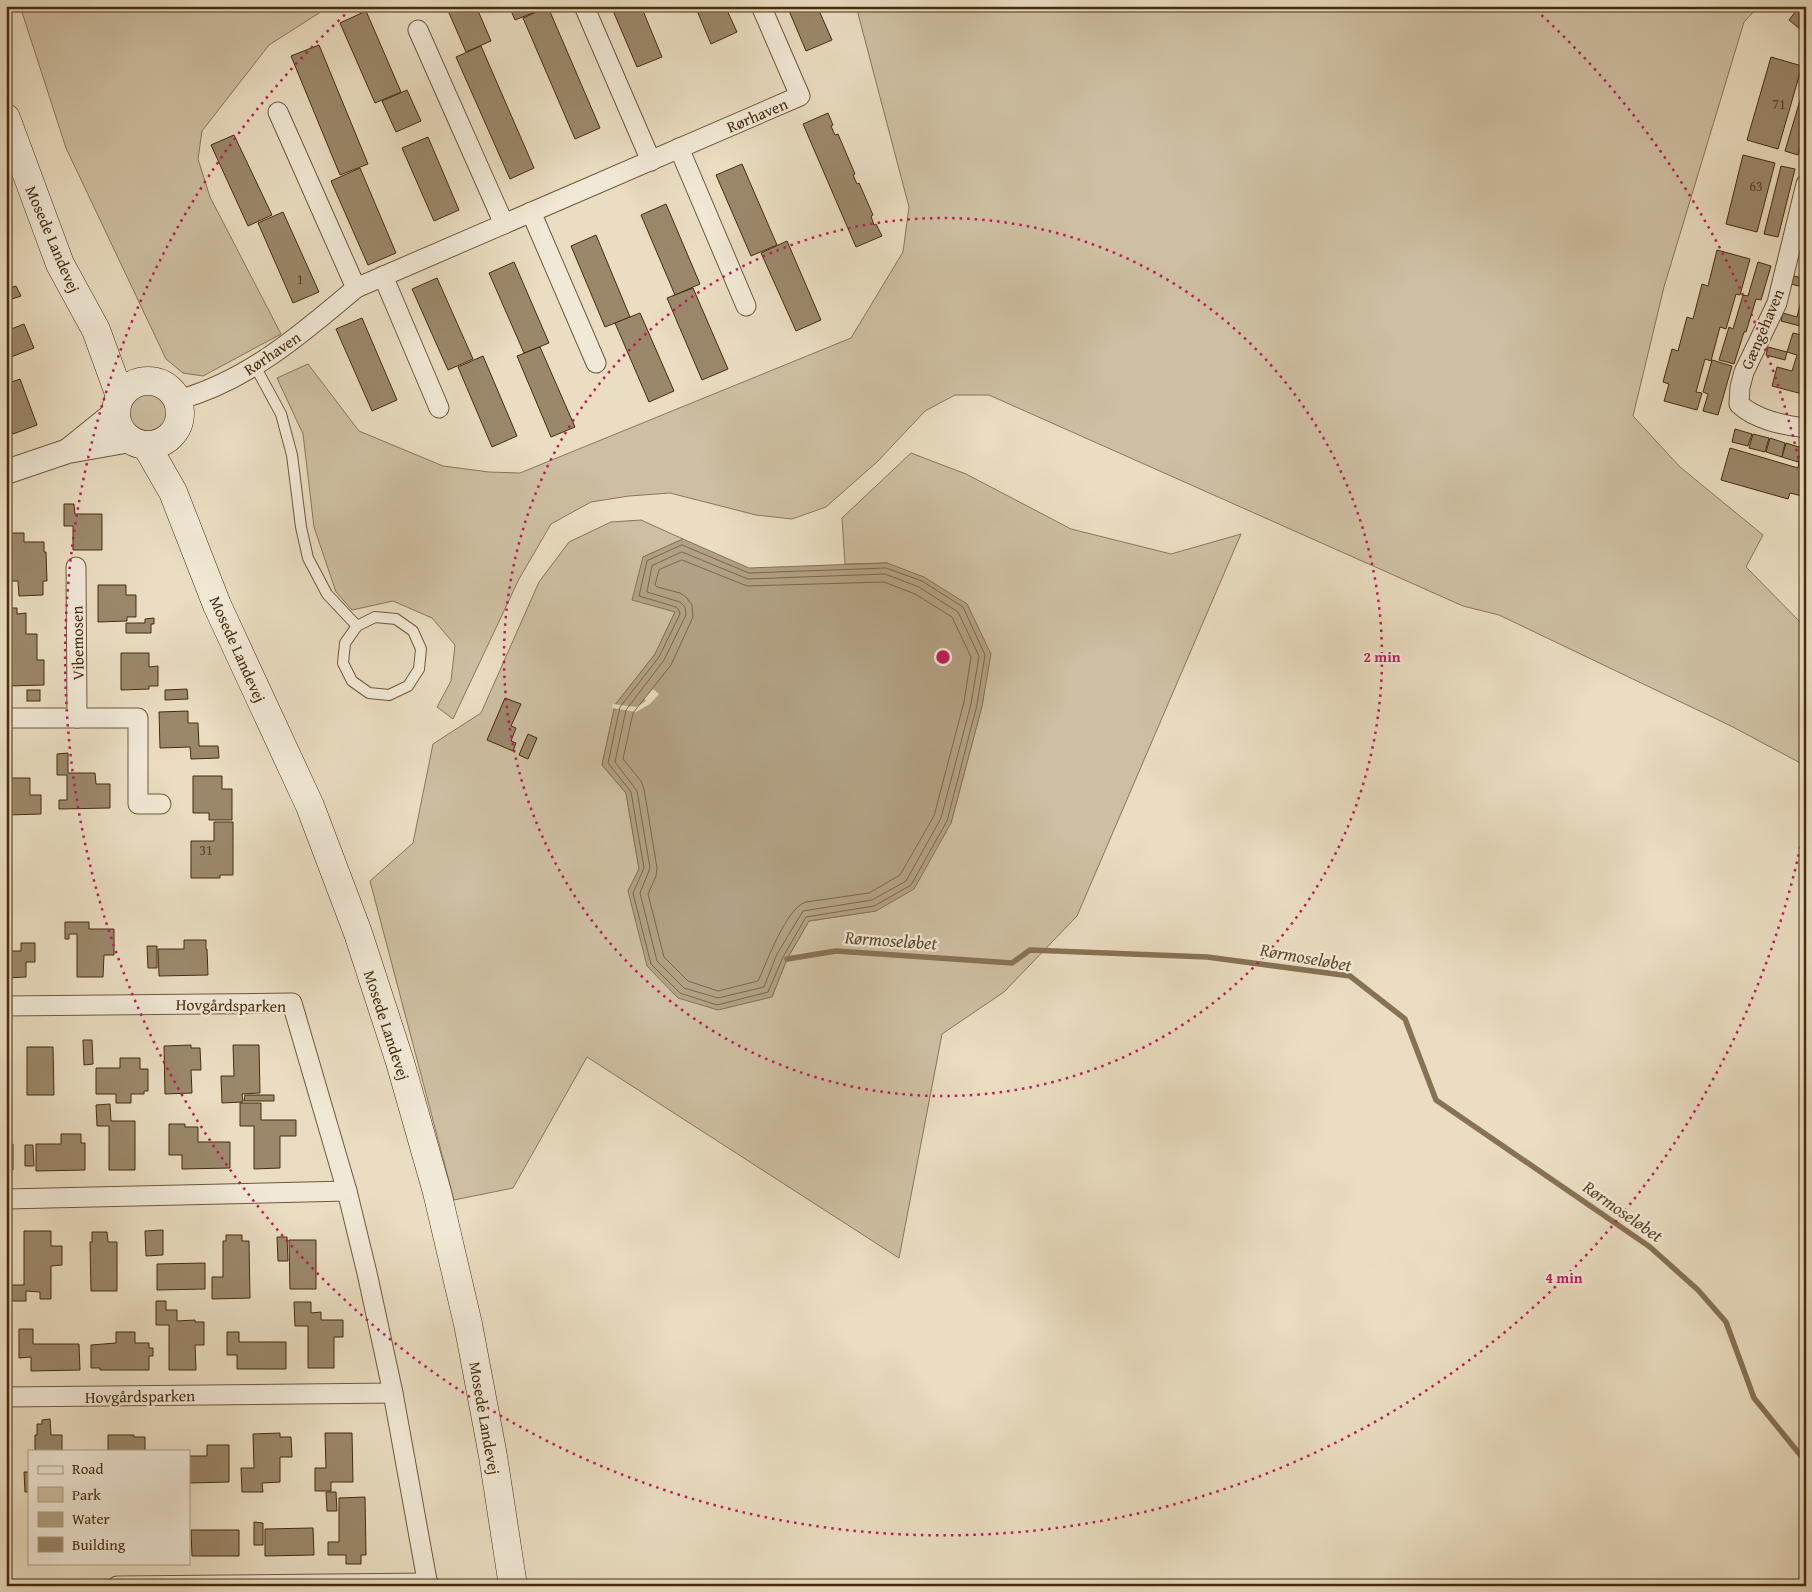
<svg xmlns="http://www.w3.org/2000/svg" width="1812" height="1592" font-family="'Gentium Book Plus',serif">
<rect width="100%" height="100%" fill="#eaddc1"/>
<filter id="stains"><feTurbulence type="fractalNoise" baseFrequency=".004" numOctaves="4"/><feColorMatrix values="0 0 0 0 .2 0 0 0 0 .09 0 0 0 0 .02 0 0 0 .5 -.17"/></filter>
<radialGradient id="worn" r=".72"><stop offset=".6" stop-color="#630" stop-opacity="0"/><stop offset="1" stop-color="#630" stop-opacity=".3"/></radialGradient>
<!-- green -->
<g fill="#cebfa2" stroke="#8a7658">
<path d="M20 6H330L269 45 202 131 198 159 210 197 281 334 203 376 183 373 166 359 66 148Z"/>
<path d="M856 6H1759L1744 22 1664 287 1633 416 1680 467 1763 535 1746 567 1806 628V766L1731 726 1499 615 1463 606 989 395H955L925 411 878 461 826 507 792 519 756 515 670 493 629 496 591 502 551 524 519 579 453 719 437 707 451 681 455 645 432 618 393 601 352 610 336 592 314 527 303 434 277 378 308 364 359 431 443 466 489 472 520 473 851 338 903 252 909 207Z"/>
<circle cx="146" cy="415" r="22"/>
<path d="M911 453 966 474 1071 529 1171 554 1241 534 1077 916 1004 992 942 1034 899 1258 587 1057 513 1188 454 1200 370 881 413 843 433 744 481 713 539 582 569 542 611 522 641 520 683 539 643 557 675 612 655 654 615 705 602 765 626 793 639 869 628 891 772 997 787 959 809 921 876 911 951 823 982 706 990 654 967 604 887 563 845 564 842 518Z"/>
</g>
<!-- water -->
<path fill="#b2a184" stroke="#877254" d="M683 539 749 568 887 563 924 577 967 604 991 654 982 706 951 823 914 889 876 911 809 921 787 959 772 997 718 1010 678 998 647 966 628 891 639 869 626 793 602 765 615 705 655 654 675 612 632 600 643 557Z"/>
<!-- pier -->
<path fill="#eaddc1" d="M653 689 659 694 650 704 636 712 612 708 613 704 636 707 646 701 644 698Z"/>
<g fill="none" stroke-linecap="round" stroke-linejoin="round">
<!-- shore -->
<g stroke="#7c6648" stroke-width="1">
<path d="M682 545 749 573 886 568 922 581 963 607 985 655 977 705 947 821 911 885 874 906 806 917 783 957 768 992 717 1005 680 993 651 964 633 893 644 868 631 792 608 763 620 707 659 657 680 614 679 610 676 607 639 596 647 561Z"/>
<path d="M682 552 748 579 885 574 919 587 958 612 979 656 971 704 941 818 906 881 872 900 803 911 777 954 764 987 718 998 684 988 657 961 640 893 650 868 637 791 615 762 626 710 664 660 686 615 685 607 680 602 647 592 652 566Z"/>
<path d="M682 560 747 586 884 582 915 594 952 617 971 657 964 702 934 816 900 875 869 893 806 902C786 908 767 962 758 981L718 991 688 981 664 957 648 894 656 876 657 868 644 789 641 781 623 759 633 713 671 665 693 617 692 605 686 597 680 593 657 587 655 585 659 570Z"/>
</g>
<!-- stream -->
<path stroke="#877254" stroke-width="5.5" d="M787 959 836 951 1012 963 1030 950 1207 957 1350 976 1405 1019 1436 1100 1650 1247 1698 1290 1726 1322 1754 1398 1806 1462"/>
</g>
<!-- building -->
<g fill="#9b886b" stroke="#462c0d">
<path d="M446 6H476L491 41 466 52Z"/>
<path d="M509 6H538L540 10 515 20Z"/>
<path d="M611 6H641L662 57 637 67Z"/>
<path d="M695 6H725L737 32 711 44Z"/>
<path d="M787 6H817L832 40 806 51Z"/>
<path d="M1800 6H1806V34L1789 20Z"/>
<path d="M548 7 600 128 575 139 523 18Z"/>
<path d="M366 11 401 92 375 103 340 23Z"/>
<path d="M319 45 368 164 340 175 291 56Z"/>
<path d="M481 46 534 168 510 179 456 57Z"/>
<path d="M1771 57 1802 66 1778 149 1747 140Z"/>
<path d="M1806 80V128L1798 155 1785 151Z"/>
<path d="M407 90 421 121 396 132 382 101Z"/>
<path d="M828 113 833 125 831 126 835 135 838 134 855 174 853 175 857 184 859 183 873 215 871 216 874 225 876 224 882 236 856 247 803 124Z"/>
<path d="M234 135 272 215 248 226 211 145Z"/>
<path d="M428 137 459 210 434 221 402 148Z"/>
<path d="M1743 155 1775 163 1757 232 1726 224Z"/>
<path d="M742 164 777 245 751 256 716 175Z"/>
<path d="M1781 166 1795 169 1778 237 1764 234Z"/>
<path d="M360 168 396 253 368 265 331 181Z"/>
<path d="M666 204 700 284 675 295 641 215Z"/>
<path d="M283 212 319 292 293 303 258 223Z"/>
<path d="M596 235 630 317 605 327 571 246Z"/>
<path d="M787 241 821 320 796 331 761 253Z"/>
<path d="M1717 250 1750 259 1740 295 1736 294 1726 329 1720 327 1711 361 1705 359 1696 392 1702 393 1697 410 1664 401 1669 384 1663 382 1672 349 1678 351 1687 317 1693 319 1702 284 1708 286Z"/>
<path d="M514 262 549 343 524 353 489 273Z"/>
<path d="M1758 262 1771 266 1761 300 1756 299 1746 332H1744L1734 364 1719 360 1729 327 1733 329 1743 295 1748 296Z"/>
<path d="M1794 276 1806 279V288L1791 284Z"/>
<path d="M437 278 473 359 448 370 412 289Z"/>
<path d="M16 286 21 296 6 301V289Z"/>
<path d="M693 288 728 369 702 380 667 298Z"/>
<path d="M1802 297 1806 298V319L1802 318 1800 326 1781 321 1783 313 1797 317Z"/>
<path d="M640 313 674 391 649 402 615 323Z"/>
<path d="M362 318 397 400 372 411 336 329Z"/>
<path d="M24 324 34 348 6 359V331Z"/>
<path d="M1793 333 1806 336V395L1772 386 1777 367 1792 371 1797 355 1787 352Z"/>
<path d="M540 347 575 427 551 437 517 356Z"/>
<path d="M1768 347 1787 352 1785 360 1766 355Z"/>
<path d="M483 356 517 436 492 447 458 367Z"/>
<path d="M1712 360 1732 366 1718 415 1703 411 1708 394 1703 392Z"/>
<path d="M20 379 37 425 13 434 6 416V384Z"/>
<path d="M1735 429 1752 434 1748 446 1732 442Z"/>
<path d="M1753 434 1769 438 1765 452 1749 448Z"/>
<path d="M1770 438 1785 443 1782 457 1766 452Z"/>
<path d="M1804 441 1806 442V456L1800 455Z"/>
<path d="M1786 443 1802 448 1798 462 1782 457Z"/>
<path d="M1730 448 1798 468 1799 461 1806 463V497L1790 493 1788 499 1721 480Z"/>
<path d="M64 504H74L75 514H102V550H73V526H64Z"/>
<path d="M11 533H24V542H44V552H46L47 581H43V595L19 596 18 581H10V573H6V559L10 558 9 553H12Z"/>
<path d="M98 585H126V595H136V617H127V621L98 622Z"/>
<path d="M6 608H17V614L26 613V634H37V660H44V685L9 686 10 633H6Z"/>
<path d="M154 618V624H151V633H126V623H145V619Z"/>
<path d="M121 653H149V667L158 666V686H149V689L121 690Z"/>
<path d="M187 689 188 699 165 700V690Z"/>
<rect x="27" y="690" width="13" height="11"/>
<path d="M505 698 521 704 511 726 516 728 511 741 516 743 513 751 487 740Z"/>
<path d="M188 711V723H198L199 746H218L219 758 191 759 190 747 160 748 159 712Z"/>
<path d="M528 734 537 738 528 759 519 755Z"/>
<path d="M68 753V773H95L96 784H110V808L59 809V800H67V775H57V754Z"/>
<path d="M193 776H222V789H232V820H209V813H193Z"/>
<path d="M6 778H30V795H41V814L6 815Z"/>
<path d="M214 822H233V875H220V878H191V841H214Z"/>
<path d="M65 922H89V929H114V955H104L103 977H77V934H69V939H65Z"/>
<path d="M184 940H206V949H207L208 975 159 976 158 949H184Z"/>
<path d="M21 943H35V962H26V977L6 978V951H21Z"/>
<path d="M147 946H157V968H148Z"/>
<path d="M83 1040H92L93 1064 84 1065Z"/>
<path d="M191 1045V1048H200L201 1070H191L192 1093 165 1094 164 1046Z"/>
<path d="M233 1045H259L260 1093 242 1094 243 1102 222 1103 221 1076H234Z"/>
<path d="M27 1047H53L54 1095H27Z"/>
<path d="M120 1058H140V1069H148V1091H144V1094H131V1103H116V1094H96V1068H120Z"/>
<path d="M245 1095H274V1101H244Z"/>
<path d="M240 1103H261V1120H296V1136H280V1168L254 1169V1126H240Z"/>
<path d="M110 1104 111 1121H135V1170H109V1126H97L96 1105Z"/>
<path d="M169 1124H185V1127H198V1142H230V1168L182 1169V1155H169Z"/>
<path d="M61 1134H81V1143H85V1170L36 1171V1144H61Z"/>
<path d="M6 1144H13V1170L6 1171Z"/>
<path d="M25 1145H33L34 1166H25Z"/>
<path d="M163 1230V1255L146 1256 145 1231Z"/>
<path d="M24 1231H51V1246H62V1265L51 1266V1299H40V1292L26 1291V1301H12V1285H24Z"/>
<path d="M92 1232H107L108 1242H117V1291H91L90 1242H92Z"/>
<path d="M226 1235H242V1241H249L250 1298 212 1299V1277H223V1241H226Z"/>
<path d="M277 1237H287L288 1261H278Z"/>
<path d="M289 1240H316V1289H290Z"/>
<path d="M205 1263V1289L157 1290V1264Z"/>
<path d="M156 1301H166V1310H177V1321L195 1320V1322H204V1345H195L196 1370H169V1325H156Z"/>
<path d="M294 1302H311V1313L321 1312V1320H343V1337H334V1368H308V1326H295Z"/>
<path d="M19 1329H33V1344H79L80 1370 31 1371V1357L19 1358Z"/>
<path d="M116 1332H135V1343H149V1348H153V1356H149V1370H100V1368H91V1345L116 1343Z"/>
<path d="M227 1332H239V1342H286V1369H237V1355H227Z"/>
<path d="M50 1419 51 1435H62V1451H35V1435H37V1424H42V1420Z"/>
<path d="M280 1433V1437H291L292 1457H280V1482L262 1483 263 1492H242L241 1468H254L253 1434Z"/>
<path d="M325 1433H352L353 1482H331V1491H315V1468H326Z"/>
<path d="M108 1435H134V1437H145V1451H108Z"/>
<path d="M207 1445H229V1482L189 1483V1456H207Z"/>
<path d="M24 1472H29V1492H25Z"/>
<path d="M326 1492H336L337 1511H327Z"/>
<path d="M365 1497 366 1555H361V1564H346V1555H328V1542H339V1498Z"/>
<path d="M254 1522 263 1523V1545H254Z"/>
<path d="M313 1528 314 1555 265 1556V1529Z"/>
<path d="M191 1530H239V1556H192Z"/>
</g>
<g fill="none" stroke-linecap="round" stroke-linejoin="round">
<!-- service casing -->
<g stroke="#6f583a" stroke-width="12">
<path id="service" d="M255 366 281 414 292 455 301 527 308 558 327 594 357 626 375 617 396 619 413 631 421 649 419 669 408 686 389 695 369 693 352 681 343 663 345 643 357 626"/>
</g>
<!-- minor casing -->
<g stroke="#6f583a" stroke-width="21">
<g id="minor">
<path d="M584 6 651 161"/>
<path d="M418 30 504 224"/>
<path d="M278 112 356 288"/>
<path d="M679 148 746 306"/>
<path d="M1806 184 1777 303 1744 372 1740 387 1739 404C1756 420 1783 425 1806 428"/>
<path d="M531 212 596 363"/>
<path d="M383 276 439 408"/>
<path d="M178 400C247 381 302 334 356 288L800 96 761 6"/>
<path d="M76 567 77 718"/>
<path d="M6 718H138V804H161"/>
<path d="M6 1006 292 1003 347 1191 367 1273 393 1393 428 1586"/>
<path d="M6 1199 347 1191"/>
<path d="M6 1397 393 1393"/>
<path d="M117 1586 428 1583"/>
</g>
</g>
<!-- tertiary casing -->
<g stroke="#6f583a" stroke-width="26">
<g id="tertiary">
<path d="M69 450 116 412"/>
<path d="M6 472 68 451 130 440"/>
</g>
</g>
<!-- secondary casing -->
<g stroke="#462c0d" stroke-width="29">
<g id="secondary">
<path d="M6 118 60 264 96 330 120 396"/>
<circle cx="148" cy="413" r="32"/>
<path d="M146 445 173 492 217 605 310 806 358 933 400 1062 437 1192 468 1324 493 1456 513 1586"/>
</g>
</g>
<!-- service -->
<use href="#service" stroke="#f1e9d7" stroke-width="10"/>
<!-- minor -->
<use href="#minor" stroke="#f1e9d7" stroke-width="19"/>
<!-- tertiary -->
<use href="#tertiary" stroke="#f1e9d7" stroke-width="24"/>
<!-- secondary -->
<use href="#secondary" stroke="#f1e9d7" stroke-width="28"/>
</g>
<!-- distance rings -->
<g fill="none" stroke="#c2185b" stroke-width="2.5" stroke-dasharray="2.5 5">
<circle cx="943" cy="657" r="439"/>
<path d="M1805 825A878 878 0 1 1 350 10M1536 10A878 878 0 0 1 1805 489"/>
</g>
<g text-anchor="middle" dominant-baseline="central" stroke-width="4.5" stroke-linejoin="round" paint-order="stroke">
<!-- number labels -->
<g font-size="14" fill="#5b4324">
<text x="1779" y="104">71</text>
<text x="1756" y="186">63</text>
<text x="300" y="279">1</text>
<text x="206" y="850">31</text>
</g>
<!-- street labels -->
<g font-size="16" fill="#462c0d" stroke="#f1e9d7">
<text transform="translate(757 115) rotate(-23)">Rørhaven</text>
<text transform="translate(53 239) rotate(67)">Mosede Landevej</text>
<text transform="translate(1762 329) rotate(-67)">Gængehaven</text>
<text transform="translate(272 353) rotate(-34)">Rørhaven</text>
<text transform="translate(77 643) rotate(-91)">Vibemosen</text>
<text transform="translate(238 649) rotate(66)">Mosede Landevej</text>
<text transform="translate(231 1005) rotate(1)">Hovgårdsparken</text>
<text transform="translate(387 1025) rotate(72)">Mosede Landevej</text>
<text transform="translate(140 1396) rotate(-1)">Hovgårdsparken</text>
<text transform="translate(485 1418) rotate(80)">Mosede Landevej</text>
</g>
<!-- water labels -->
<g font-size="18" font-style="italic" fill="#61492b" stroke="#f1e9d7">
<text transform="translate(891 940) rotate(4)">Rørmoseløbet</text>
<text transform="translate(1306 957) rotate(10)">Rørmoseløbet</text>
<text transform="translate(1623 1211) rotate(35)">Rørmoseløbet</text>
</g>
</g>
<circle cx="943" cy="657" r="8" fill="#c2185b" stroke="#f1e9d7" stroke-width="2.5"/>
<g font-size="15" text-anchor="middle" font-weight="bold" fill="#c2185b" stroke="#f1e9d7" stroke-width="4.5" stroke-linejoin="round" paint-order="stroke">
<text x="1382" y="662">2 min</text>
<text x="1564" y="1283">4 min</text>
</g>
<!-- margin -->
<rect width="1812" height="1592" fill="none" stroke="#eaddc1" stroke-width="25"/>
<rect x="8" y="8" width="1797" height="1577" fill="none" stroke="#462c0d" stroke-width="2.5"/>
<rect x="12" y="12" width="1787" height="1567" fill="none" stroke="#462c0d"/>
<!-- legend -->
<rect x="28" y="1450" width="162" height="115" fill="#f1e9d7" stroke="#ad9d86"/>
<rect x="38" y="1466" width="25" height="8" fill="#f1e9d7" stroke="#ad9d86"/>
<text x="72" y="1474" font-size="15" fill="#462c0d">Road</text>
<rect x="38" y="1487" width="25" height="15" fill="#cebfa2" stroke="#ad9d86"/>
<text x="72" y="1500" font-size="15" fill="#462c0d">Park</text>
<rect x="38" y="1512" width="25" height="15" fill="#b2a184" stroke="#ad9d86"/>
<text x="72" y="1524" font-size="15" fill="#462c0d">Water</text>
<rect x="38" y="1537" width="25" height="15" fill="#9b886b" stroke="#ad9d86"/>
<text x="72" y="1550" font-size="15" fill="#462c0d">Building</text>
<rect width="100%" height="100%" filter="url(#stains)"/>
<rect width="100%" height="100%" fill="url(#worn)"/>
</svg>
